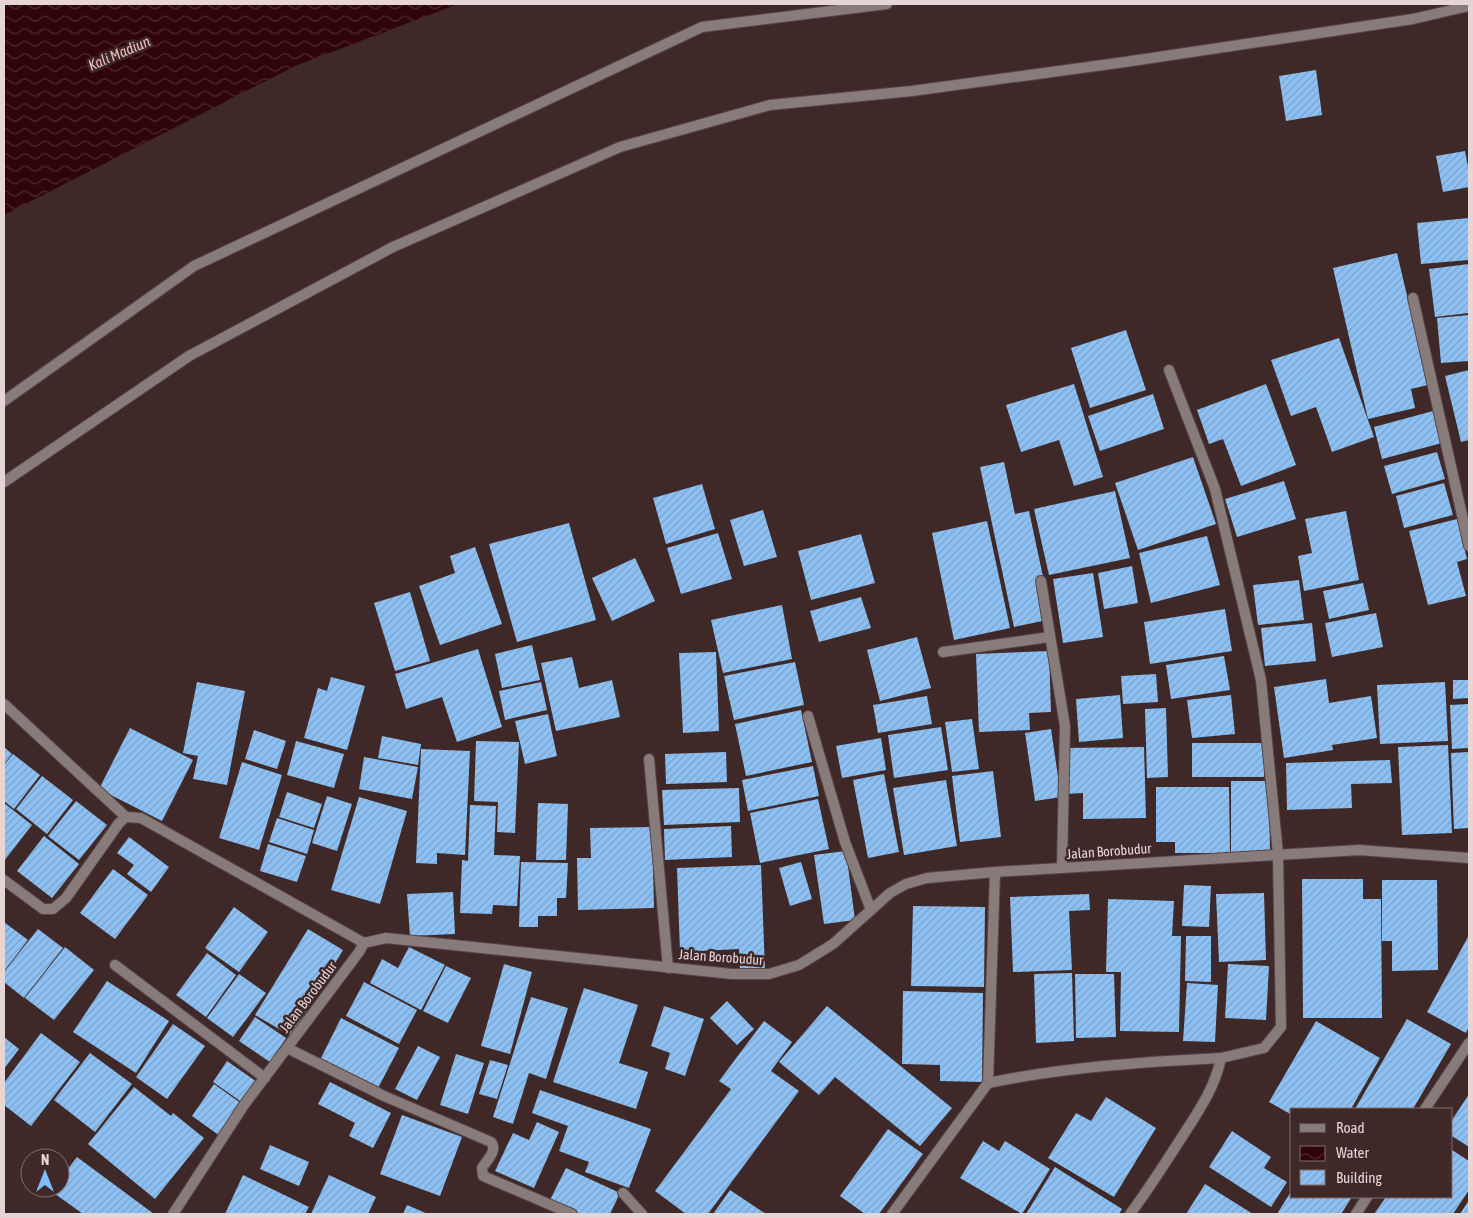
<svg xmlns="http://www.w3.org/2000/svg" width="1473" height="1218" font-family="'Asap Condensed',sans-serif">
<defs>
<pattern id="water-waves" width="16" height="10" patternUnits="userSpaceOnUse" patternTransform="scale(1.25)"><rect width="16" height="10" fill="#30050a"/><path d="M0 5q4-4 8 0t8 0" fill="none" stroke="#4e292d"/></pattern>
<pattern id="building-hatch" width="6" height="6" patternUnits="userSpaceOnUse" patternTransform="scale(1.25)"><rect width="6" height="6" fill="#8dc1f4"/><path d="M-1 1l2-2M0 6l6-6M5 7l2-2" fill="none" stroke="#7ba1c7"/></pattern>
</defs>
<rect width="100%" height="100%" fill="#3f2828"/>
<!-- water -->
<path fill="url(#water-waves)" d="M4 4H458L295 66 4 215Z"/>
<!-- building -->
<g fill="url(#building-hatch)">
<path d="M1316 70 1322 115 1286 121 1279 76Z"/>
<path d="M1465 151 1469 172V187L1443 192 1436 156Z"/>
<path d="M1469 218V260L1421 264 1417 223Z"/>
<path d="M1397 253 1428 385 1411 389 1415 408 1368 419 1333 268Z"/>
<path d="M1469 264V313L1435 317 1429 269Z"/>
<path d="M1469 315V361L1441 363 1437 318Z"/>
<path d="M1126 330 1146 390 1090 408 1071 348Z"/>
<path d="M1339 338 1374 437 1332 452 1316 407 1291 416 1271 360Z"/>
<path d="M1469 370V440L1461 442 1445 376Z"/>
<path d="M1074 384 1103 477 1074 486 1059 440 1021 452 1006 405Z"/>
<path d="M1266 384 1296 465 1241 486 1223 439 1209 444 1197 410Z"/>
<path d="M1153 394 1164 429 1100 451 1088 416Z"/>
<path d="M1433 411 1442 443 1382 459 1374 427Z"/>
<path d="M1437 452 1445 479 1392 494 1384 466Z"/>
<path d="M1193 457 1216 524 1138 550 1115 483Z"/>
<path d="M1004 462 1015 514 1029 511 1052 619 1014 627 980 467Z"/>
<path d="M1284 481 1296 519 1237 537 1225 499Z"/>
<path d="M1444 483 1453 515 1404 528 1396 496Z"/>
<path d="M702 484 715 529 666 544 653 498Z"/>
<path d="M1115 491 1130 558 1049 575 1034 509Z"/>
<path d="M763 510 777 557 744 566 730 520Z"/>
<path d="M1346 511 1359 580 1304 591 1298 556 1312 553 1305 519Z"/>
<path d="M1457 519 1467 559 1457 562 1466 596 1428 605 1409 531Z"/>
<path d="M987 521 1010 628 954 640 932 533Z"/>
<path d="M569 523 596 620 517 642 489 544Z"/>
<path d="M718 533 732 579 681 594 667 548Z"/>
<path d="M861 534 875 583 811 600 798 551Z"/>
<path d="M1207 536 1220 585 1151 603 1139 553Z"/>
<path d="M475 547 502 624 440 645 419 586 455 573 450 556Z"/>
<path d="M635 558 655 601 612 621 592 578Z"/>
<path d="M1132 566 1138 603 1104 609 1098 573Z"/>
<path d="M1093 573 1103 637 1063 643 1053 579Z"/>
<path d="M1299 580 1304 620 1258 625 1253 585Z"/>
<path d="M1363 583 1369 610 1329 619 1323 591Z"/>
<path d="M410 592 430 661 395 671 374 603Z"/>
<path d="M861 597 871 628 819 642 810 611Z"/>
<path d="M782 605 792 659 723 673 711 620Z"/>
<path d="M1225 609 1232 651 1150 664 1144 622Z"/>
<path d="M1376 613 1383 647 1332 657 1325 623Z"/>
<path d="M1312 623 1316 661 1265 666 1261 628Z"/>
<path d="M917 637 931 688 880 701 867 650Z"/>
<path d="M532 645 540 680 502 688 495 654Z"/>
<path d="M478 649 502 727 457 742 442 697 406 709 395 674Z"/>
<path d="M1049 651 1051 712 1029 713 1030 730 979 732 976 654Z"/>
<path d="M716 652 719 731 683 733 679 653Z"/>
<path d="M1224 656 1230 690 1171 699 1166 665Z"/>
<path d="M572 657 579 688 612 680 620 717 556 731 541 663Z"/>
<path d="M795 662 804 705 734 720 724 676Z"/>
<path d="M1156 674 1158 702 1123 704 1121 676Z"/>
<path d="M331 677 365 686 347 750 304 738 318 688 327 691Z"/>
<path d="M1326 679 1329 703 1371 696 1377 738 1332 745 1333 750 1284 758 1274 687Z"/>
<path d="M1453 680H1469V698L1453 699Z"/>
<path d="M197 682 245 691 227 785 193 779 198 756 183 753Z"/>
<path d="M541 682 547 710 505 720 499 691Z"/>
<path d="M1445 682 1448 741 1380 744 1377 685Z"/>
<path d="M1120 695 1123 738 1079 742 1076 699Z"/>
<path d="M1231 695 1235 734 1192 738 1187 700Z"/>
<path d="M927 696 932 724 878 733 873 705Z"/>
<path d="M1469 704V748L1452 749 1450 705Z"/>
<path d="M1166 708 1168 777 1147 778 1145 709Z"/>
<path d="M801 710 812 762 746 776 735 724Z"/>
<path d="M548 714 557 756 525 764 515 721Z"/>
<path d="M972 719 979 769 952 772 945 722Z"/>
<path d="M941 727 948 770 894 778 888 735Z"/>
<path d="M130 728 193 760 162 821 99 789Z"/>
<path d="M1051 729 1061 797 1035 801 1025 733Z"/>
<path d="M254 730 286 741 277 769 245 759Z"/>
<path d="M382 736 421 744 418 765 378 758Z"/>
<path d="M881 738 886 770 842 778 836 746Z"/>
<path d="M296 741 344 754 334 788 287 775Z"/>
<path d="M476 741 519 742 515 833 497 832 498 802 474 801Z"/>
<rect x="1192" y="743" width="72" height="34"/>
<path d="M1448 745 1452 833 1402 835 1398 747Z"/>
<path d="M4 747 12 754 4 764Z"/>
<path d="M1144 747 1146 818 1083 819V793L1066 794 1065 748Z"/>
<path d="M421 749 470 751 465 855 437 853V864L416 863Z"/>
<path d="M726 752 727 782 666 784 665 754Z"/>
<path d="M1469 752V828L1454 829 1451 753Z"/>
<path d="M13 754 40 775 14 809 4 801V765Z"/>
<path d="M364 757 418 767 412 799 359 789Z"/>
<path d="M1390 760 1392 783 1351 784 1352 808 1287 810 1286 763Z"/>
<path d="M242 762 282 775 259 850 219 838Z"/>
<path d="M813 766 819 796 748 811 742 780Z"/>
<path d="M993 771 1001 837 960 842 952 776Z"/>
<path d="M884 774 899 852 868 858 853 780Z"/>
<path d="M42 776 73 800 47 834 16 809Z"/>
<path d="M946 780 957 846 904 855 893 788Z"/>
<path d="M1231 781H1269L1270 852H1231Z"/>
<path d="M1156 787H1229L1230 853H1175V842H1156Z"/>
<path d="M739 788 740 822 664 825 662 790Z"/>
<path d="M287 792 322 804 314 828 279 817Z"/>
<path d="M327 796 352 804 337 851 312 843Z"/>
<path d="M359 797 407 811 380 904 331 890Z"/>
<path d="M818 799 829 849 760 863 750 813Z"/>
<path d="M76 801 107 825 79 860 48 836Z"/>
<path d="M4 803 32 825 4 861Z"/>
<path d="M538 803 568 804 566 860H536Z"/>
<path d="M470 805 496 806 494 855 520 856 517 906 493 905 492 914 460 913 462 860 468 861Z"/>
<path d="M277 818 314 830 307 854 269 842Z"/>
<path d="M731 826 732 857 665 860 664 829Z"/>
<path d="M652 827 654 908 578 910 577 858H591L590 828Z"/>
<path d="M44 836 79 864 52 898 17 871Z"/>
<path d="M129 837 169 867 151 892 127 874 134 865 117 853Z"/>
<path d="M268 844 306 856 297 882 260 871Z"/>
<path d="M846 851 855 920 824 924 814 855Z"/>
<path d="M521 862 568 863 566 898H557V916H538V927H519Z"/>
<path d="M801 862 812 899 790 906 779 868Z"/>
<path d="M761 865 765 970H740L739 949 680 952 677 868Z"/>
<path d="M113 869 148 895 115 939 80 913Z"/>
<path d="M1302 879H1363V899H1381L1382 1018H1303Z"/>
<path d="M1382 880H1437L1438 970 1392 971V941H1382Z"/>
<path d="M1184 885 1211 886 1209 927 1182 926Z"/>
<path d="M453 892 455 934 410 936 407 894Z"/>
<path d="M1264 893 1266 960 1219 962 1216 894Z"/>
<path d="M1089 894 1090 910 1069 911 1072 970 1013 972 1010 897Z"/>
<path d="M1108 899 1174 901 1172 936H1181L1179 1032 1120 1031 1121 972H1106Z"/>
<path d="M913 906 985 907 984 987 911 986Z"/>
<path d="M234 907 268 932 239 972 205 948Z"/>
<path d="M4 922 28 940 4 971Z"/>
<path d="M38 929 63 948 24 998 4 982V972Z"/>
<path d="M308 929 343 950 291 1036 255 1015Z"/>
<path d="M1469 935V1027L1466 1033 1427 1012Z"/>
<path d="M1186 936H1211V982L1185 981Z"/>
<path d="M65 947 94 970 54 1020 25 998Z"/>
<path d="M409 947 445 965 421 1010 370 983 382 959 398 968Z"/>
<path d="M207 953 236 975 206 1017 176 995Z"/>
<path d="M504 964 532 972 510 1054 481 1046Z"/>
<path d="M1228 964 1269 966 1266 1020 1225 1018Z"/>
<path d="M446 966 471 978 448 1023 423 1011Z"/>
<path d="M1072 973 1074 1041 1036 1043 1034 974Z"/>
<path d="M239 974 266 993 233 1037 207 1018Z"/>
<path d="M1075 974H1114L1116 1037 1076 1038Z"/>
<path d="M107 981 169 1021 136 1073 73 1032Z"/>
<path d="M364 982 417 1010 399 1044 346 1016Z"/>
<path d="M1187 983 1218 985 1215 1042 1183 1041Z"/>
<path d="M584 988 638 1005 619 1063 648 1072 636 1109 553 1082Z"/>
<path d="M903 991 983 993 982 1082 940 1081V1065L902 1064Z"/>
<path d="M531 997 568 1008 546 1079 529 1073 513 1124 493 1117Z"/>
<path d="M727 1001 754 1029 737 1045 710 1018Z"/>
<path d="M664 1006 704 1019 685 1076 665 1069 670 1053 651 1046Z"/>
<path d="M827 1006 952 1108 920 1146 835 1077 819 1095 779 1062Z"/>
<path d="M255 1017 286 1038 270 1062 239 1041Z"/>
<path d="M341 1018 399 1048 377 1090 320 1060Z"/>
<path d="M1407 1019 1451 1044 1413 1109H1355Z"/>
<path d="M764 1021 792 1042 771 1071 799 1091 708 1214H686L655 1191 731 1089 719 1081Z"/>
<path d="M1316 1021 1380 1058 1351 1109H1292V1115L1269 1102Z"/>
<path d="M173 1024 205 1046 167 1099 136 1077Z"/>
<path d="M41 1033 80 1062 31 1126 4 1105V1083Z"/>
<path d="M4 1037 19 1049 4 1069Z"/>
<path d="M418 1046 440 1057 417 1100 395 1089Z"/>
<path d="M90 1053 132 1084 95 1132 54 1100Z"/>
<path d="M456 1054 484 1063 468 1114 440 1105Z"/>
<path d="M490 1060 508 1065 497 1099 479 1094Z"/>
<path d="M227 1061 257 1082 243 1103 213 1082Z"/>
<path d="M330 1082 391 1113 373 1148 349 1136 355 1123 318 1104Z"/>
<path d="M214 1084 242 1104 220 1136 192 1116Z"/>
<path d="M134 1087 171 1116 173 1113 204 1138 155 1199 88 1144Z"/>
<path d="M540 1090 651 1129 629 1188 585 1172 589 1162 559 1151 568 1126 532 1113Z"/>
<path d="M1469 1094V1147L1452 1136V1120Z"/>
<path d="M1106 1097 1156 1128 1114 1197 1048 1158 1076 1113 1091 1121Z"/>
<path d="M402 1115 462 1137 440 1196 380 1174Z"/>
<path d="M537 1122 559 1132 534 1188 495 1171 513 1133 529 1140Z"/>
<path d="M888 1129 923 1154 879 1214H865L840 1196Z"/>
<path d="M1232 1131 1271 1157 1264 1168 1287 1182 1271 1207 1209 1167Z"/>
<path d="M983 1141 999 1151 1005 1141 1050 1169 1022 1214 960 1178Z"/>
<path d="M270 1145 309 1162 299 1186 260 1169Z"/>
<path d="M1452 1150 1469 1161V1190L1453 1214H1374L1386 1197H1452Z"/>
<path d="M77 1157 154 1214H83L51 1191 53 1188H60V1179Z"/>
<path d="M1055 1167 1122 1209 1119 1214H1026Z"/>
<path d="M566 1168 620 1193 610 1214H580L550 1200Z"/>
<path d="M243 1175 309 1207 305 1214H225Z"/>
<path d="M329 1175 376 1197 368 1214H311Z"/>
<path d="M1205 1184 1253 1214H1186Z"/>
<path d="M730 1190 766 1214H713Z"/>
<path d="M1292 1190V1197H1352L1341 1214H1277Z"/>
<path d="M1469 1200V1214H1460Z"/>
<path d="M407 1205 428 1214H403Z"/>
</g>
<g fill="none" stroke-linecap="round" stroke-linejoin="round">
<!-- service casing -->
<g stroke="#5a4444" stroke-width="12">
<g id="service">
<path d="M1425 1109 1469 1043"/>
<path d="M1356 1214 1367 1197"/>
</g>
</g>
<!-- minor casing -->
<g stroke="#5a4444" stroke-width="12">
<g id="minor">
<path d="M1413 298 1469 546"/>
<path d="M1169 370 1215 489 1261 680 1278 854 1281 1027 1264 1048 1221 1058"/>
<path d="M4 401 194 266 702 27 887 4"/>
<path d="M4 482 189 356 393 247 620 147 770 105 912 91 1125 62 1413 19 1469 6"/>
<path d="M1041 581 1065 726 1062 868"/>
<path d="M943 652 1050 637"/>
<path d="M4 704 126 817 141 818 364 943"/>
<path d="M808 716 845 842 871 910"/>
<path d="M649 759 668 968"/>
<path d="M4 880 43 909H53L66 898 119 823 126 817"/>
<path d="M115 965 265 1078"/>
<path d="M287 1048 384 1096 491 1142C498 1150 487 1160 482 1168L483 1176 572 1214"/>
<path d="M988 1083 995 872"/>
<path d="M623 1193 642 1214"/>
<path d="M173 1214 244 1105 359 952 364 943 386 938 732 974H769L799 965 833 944 890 893 906 884 927 878 995 872 1359 850 1469 858"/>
<path d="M892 1214 988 1083C1065 1067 1143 1062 1221 1058 1215 1088 1198 1112 1182 1137 1165 1163 1149 1189 1130 1214"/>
</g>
</g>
<!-- service -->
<use href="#service" stroke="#887c7b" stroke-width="10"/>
<!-- minor -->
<use href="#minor" stroke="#887c7b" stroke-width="10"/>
</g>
<g text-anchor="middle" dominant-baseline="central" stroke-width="5" stroke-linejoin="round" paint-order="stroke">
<!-- street labels -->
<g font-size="14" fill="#e5d5d4" stroke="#3f2828">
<text transform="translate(1109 851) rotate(-4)">Jalan Borobudur</text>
<text transform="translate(721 957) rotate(4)">Jalan Borobudur</text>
<text transform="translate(308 997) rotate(-53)">Jalan Borobudur</text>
</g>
<!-- water labels -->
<g font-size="15" font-style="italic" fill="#f0bdbd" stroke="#3f2828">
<text transform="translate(119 53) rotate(-23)">Kali Madiun</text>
</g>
</g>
<!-- border -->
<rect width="1473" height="1218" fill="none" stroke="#e5d5d4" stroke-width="10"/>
<!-- legend -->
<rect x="1290" y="1108" width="162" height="90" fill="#3f2828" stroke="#816d6d"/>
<rect x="1300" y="1124" width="25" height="8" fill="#887c7b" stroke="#816d6d"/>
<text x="1336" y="1133" font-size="15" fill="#e5d5d4">Road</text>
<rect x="1300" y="1146" width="25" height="15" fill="url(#water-waves)" stroke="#816d6d"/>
<text x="1336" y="1158" font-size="15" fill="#e5d5d4">Water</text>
<rect x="1300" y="1170" width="25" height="15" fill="url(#building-hatch)" stroke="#816d6d"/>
<text x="1336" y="1183" font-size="15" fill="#e5d5d4">Building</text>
<!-- north arrow -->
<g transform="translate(45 1173)"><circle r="24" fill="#3f2828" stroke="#816d6d"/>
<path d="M0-4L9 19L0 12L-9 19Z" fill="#7fbdf9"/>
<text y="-8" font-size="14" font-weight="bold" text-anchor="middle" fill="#e5d5d4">N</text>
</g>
</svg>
